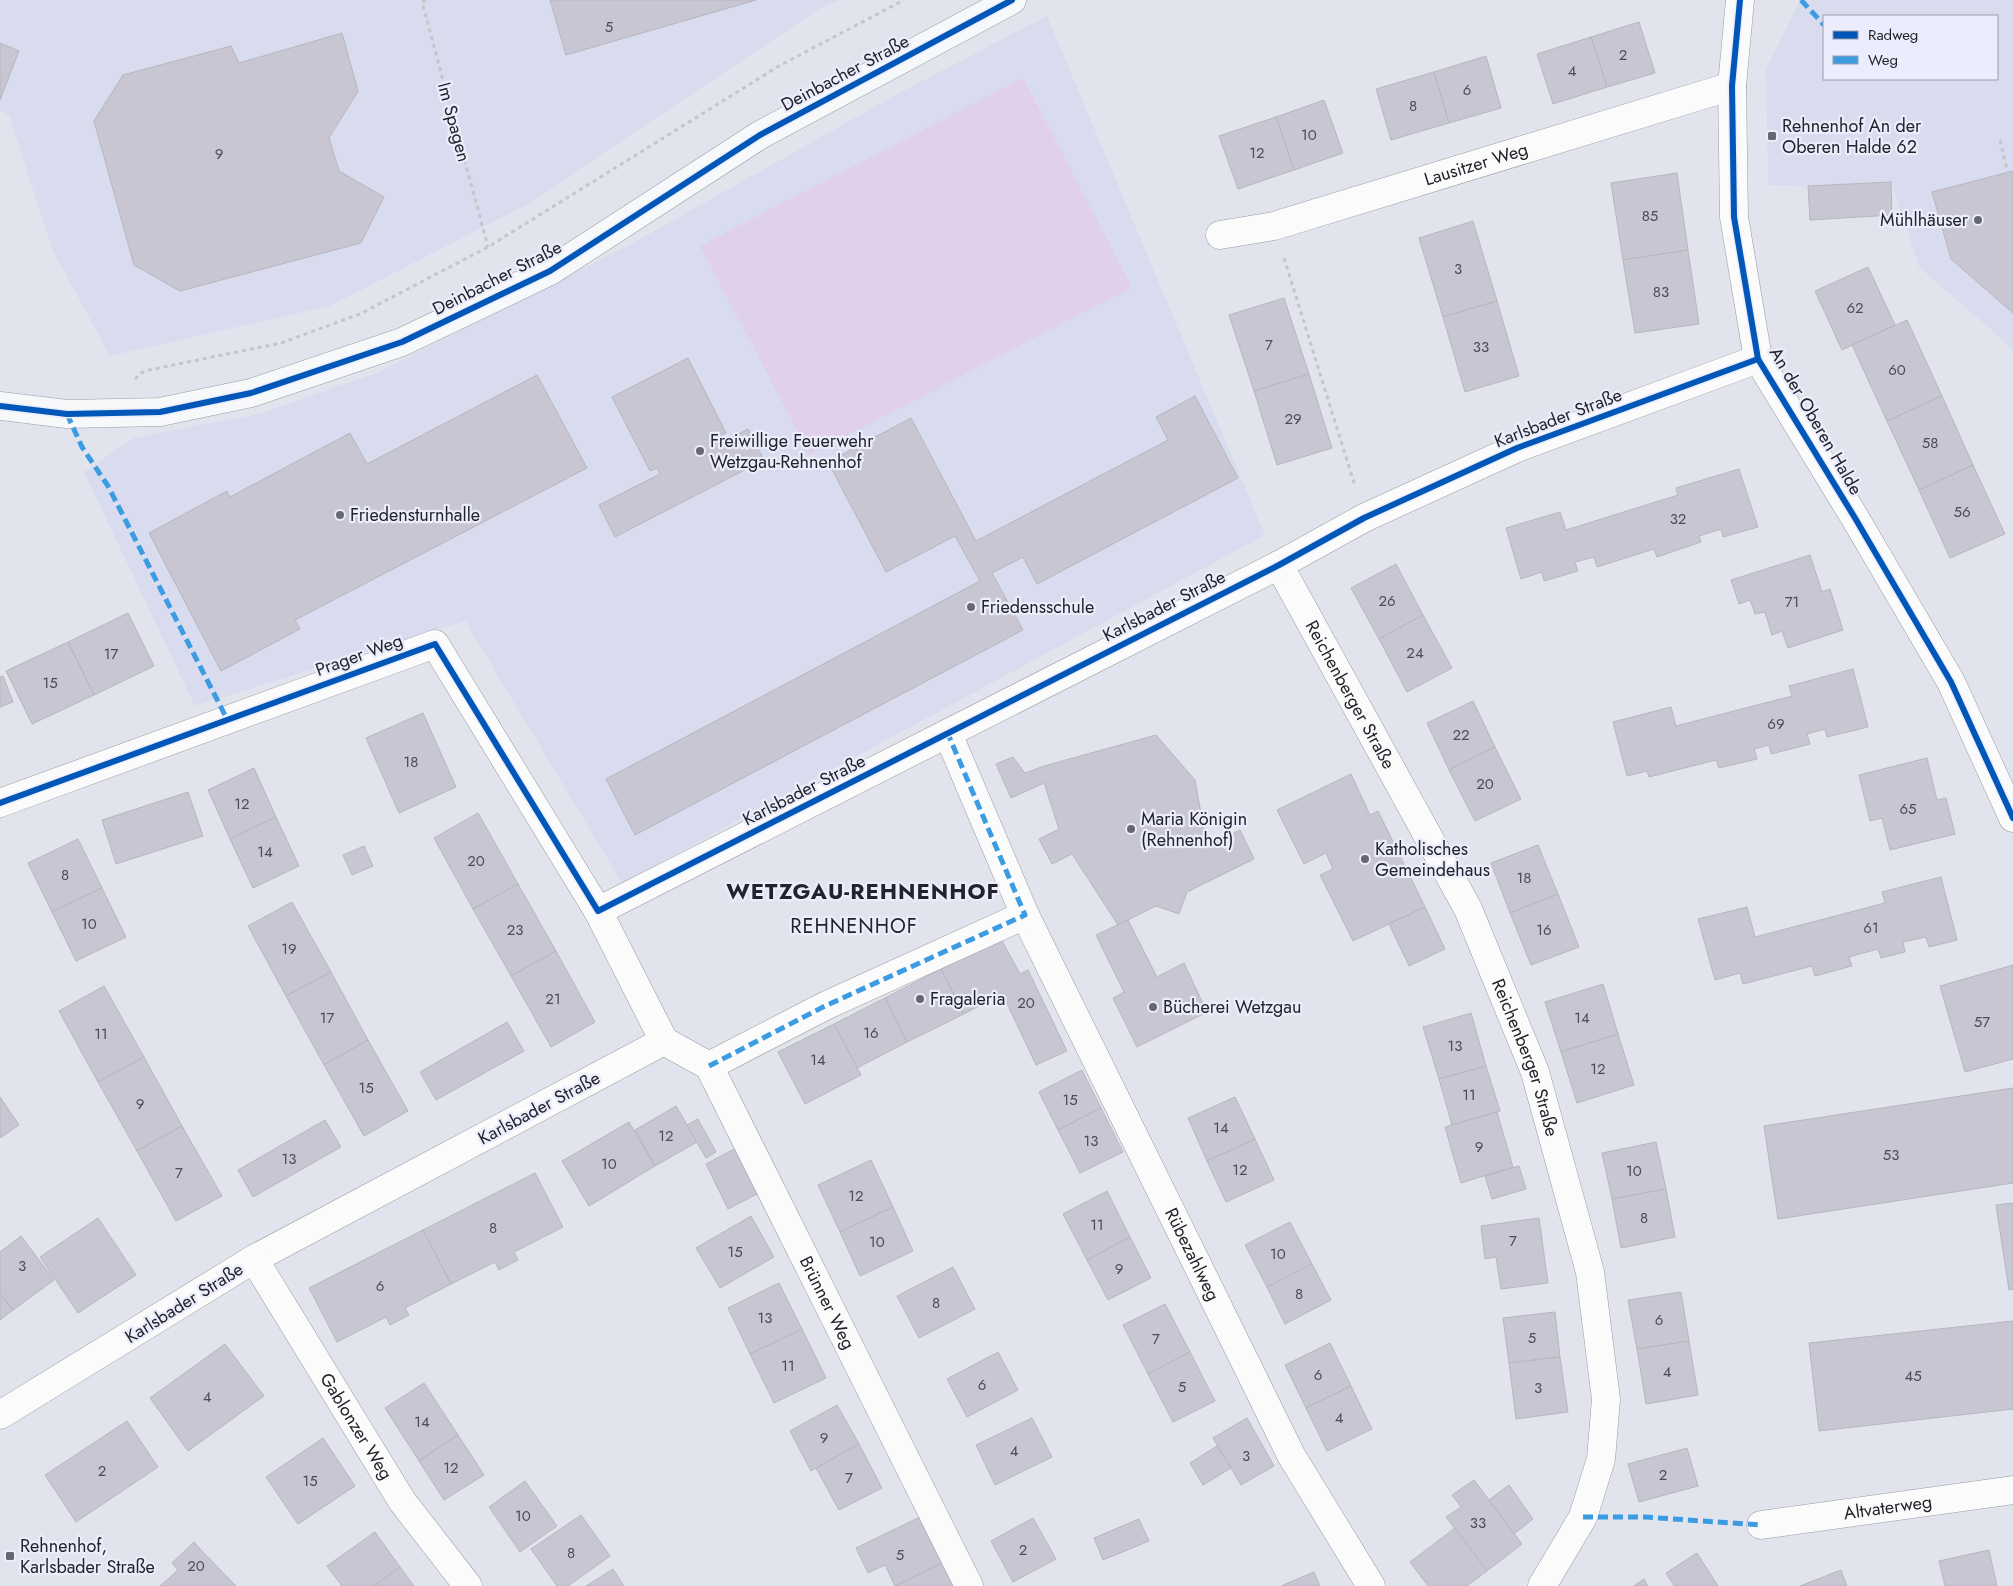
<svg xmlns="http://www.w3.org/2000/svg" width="2013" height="1586" font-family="Jost,sans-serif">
<rect width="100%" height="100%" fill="#e2e4ed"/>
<!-- built -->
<g fill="#d9dcee" fill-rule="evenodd">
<path d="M0 0H839L819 9 526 205 330 306 110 356 52 249 9 115 0 111Z"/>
<path d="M1800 0H2013V349L1919 267 1891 182 1808 186 1768 185 1766 69ZM1824 16H1997V79H1824Z"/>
<path d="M1047 16 1265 535 622 883 465 621 195 706 84 472 134 438 258 414 377 373 631 244 901 92Z"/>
</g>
<!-- green -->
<path fill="#e0d0e9" d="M1023 78 1132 287 810 455 700 246Z"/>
<!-- building -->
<g fill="#c9c6d4" stroke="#b6b6bd">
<path d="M550 0H756L566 55Z"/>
<path d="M1639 22 1655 73 1607 87 1591 37Z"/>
<path d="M342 33 358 91 329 138 339 171 384 197 361 243 180 291 134 265 94 121 123 75 231 46 239 63Z"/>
<path d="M1591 37 1607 87 1553 104 1537 54Z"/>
<path d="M0 43 19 51 0 100Z"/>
<path d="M1486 56 1501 108 1449 123 1434 72Z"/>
<path d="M1434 72 1449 123 1391 140 1376 89Z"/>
<path d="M1324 100 1343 153 1294 170 1276 117Z"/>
<path d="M1276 117 1294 170 1238 189 1219 136Z"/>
<path d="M2013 171V313L1951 259 1932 192Z"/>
<path d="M1677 173 1688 250 1623 260 1611 183Z"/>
<path d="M1891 182 1892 215 1810 220 1808 186Z"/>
<path d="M1473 221 1497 301 1443 317 1419 238Z"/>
<path d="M1688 250 1699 324 1635 333 1623 260Z"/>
<path d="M1868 267 1895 325 1842 350 1815 291Z"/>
<path d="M1284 298 1309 374 1254 391 1229 315Z"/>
<path d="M1497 301 1519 376 1465 392 1443 317Z"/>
<path d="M1907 320 1942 396 1887 421 1852 345Z"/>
<path d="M688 358 726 433 720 436 723 442 748 429 764 460 615 537 599 505 660 474 657 468 650 471 612 397Z"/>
<path d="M1309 374 1332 448 1277 465 1254 391Z"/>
<path d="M537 375 587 468 295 620 300 629 221 671 149 533 227 491 230 497 350 433 367 464Z"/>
<path d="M1195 396 1238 478 1037 584 1023 557 992 573 1023 630 635 835 606 779 980 581 955 536 886 572 828 462 911 418 976 541 1168 440 1156 417Z"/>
<path d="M1942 396 1973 465 1919 490 1887 421Z"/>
<path d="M1973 465 2005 534 1950 558 1919 490Z"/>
<path d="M1739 469 1758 527 1723 537 1721 529 1699 536 1701 542 1657 557 1654 549 1597 567 1594 557 1575 562 1578 571 1544 581 1542 572 1521 579 1506 528 1560 512 1566 530 1678 495 1676 488Z"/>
<path d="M1810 555 1822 592 1830 589 1843 630 1788 648 1782 631 1772 635 1765 612 1755 614 1750 600 1739 604 1731 580Z"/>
<path d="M1396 564 1423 615 1379 639 1351 588Z"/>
<path d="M128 613 154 666 94 695 68 642Z"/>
<path d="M1423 615 1452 668 1407 692 1379 639Z"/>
<path d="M68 642 94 695 32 724 6 671Z"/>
<path d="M1853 669 1868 727 1827 737 1825 729 1807 734 1810 744 1771 754 1769 745 1754 749 1757 759 1719 768 1716 760 1649 777 1647 771 1627 776 1613 722 1671 707 1676 726 1792 696 1789 686Z"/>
<path d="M3 676 13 702 0 707V677Z"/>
<path d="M1473 701 1495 747 1449 770 1427 723Z"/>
<path d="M423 713 456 787 399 813 366 738Z"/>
<path d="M1156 735 1195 780 1207 846 1240 830 1254 859 1187 892 1179 914 1156 906 1118 925 1072 854 1052 864 1039 839 1059 829 1044 783 1011 798 996 764 1013 757 1025 773 1044 766Z"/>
<path d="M1495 747 1521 799 1475 821 1449 770Z"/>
<path d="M1927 758 1937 800 1946 798 1955 834 1890 850 1882 818 1870 821 1859 775Z"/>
<path d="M254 768 276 817 230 839 208 790Z"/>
<path d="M1351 774 1370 815 1378 811 1425 907 1353 941 1320 875 1333 869 1326 853 1304 864 1277 810Z"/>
<path d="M188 792 203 836 116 864 102 820Z"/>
<path d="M478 813 518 884 473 909 434 838Z"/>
<path d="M276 817 299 866 253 888 230 839Z"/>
<path d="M78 839 102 888 52 912 28 863Z"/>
<path d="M1538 845 1558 894 1510 913 1491 863Z"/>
<path d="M364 846 373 866 352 875 343 855Z"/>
<path d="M1941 877 1957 940 1929 947 1926 937 1903 942 1905 952 1881 958 1878 949 1849 957 1852 966 1815 976 1812 966 1743 984 1740 973 1715 980 1698 919 1747 907 1755 937 1885 903 1882 892Z"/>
<path d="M518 884 556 951 511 976 473 909Z"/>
<path d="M102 888 126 937 76 961 52 912Z"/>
<path d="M1558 894 1579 947 1531 965 1510 913Z"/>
<path d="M292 902 331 972 286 996 248 926Z"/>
<path d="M1425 907 1445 949 1409 966 1389 924Z"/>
<path d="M1128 920 1157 977 1184 963 1207 1012 1137 1047 1113 998 1124 992 1096 935Z"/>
<path d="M1000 937 1020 974 1028 970 1067 1051 1036 1065 1002 993 964 1014 941 969Z"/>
<path d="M556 951 595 1022 551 1047 511 976Z"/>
<path d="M2013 965V1059L1965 1072 1940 986Z"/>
<path d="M941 969 964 1014 907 1042 885 998Z"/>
<path d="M331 972 368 1040 324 1065 286 996Z"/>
<path d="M1603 984 1618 1034 1561 1052 1545 1002Z"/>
<path d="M104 986 144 1057 98 1082 59 1011Z"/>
<path d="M885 998 907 1042 857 1068 834 1024Z"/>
<path d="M1471 1013 1486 1066 1439 1079 1423 1027Z"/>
<path d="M507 1022 524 1051 436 1100 420 1072Z"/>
<path d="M834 1024 861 1075 805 1104 778 1052Z"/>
<path d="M1618 1034 1634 1085 1577 1103 1561 1052Z"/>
<path d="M368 1040 408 1111 364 1136 324 1065Z"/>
<path d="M144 1057 182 1126 137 1151 98 1082Z"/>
<path d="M1486 1066 1500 1111 1452 1125 1439 1079Z"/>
<path d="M1082 1070 1101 1108 1058 1130 1039 1092Z"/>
<path d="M2013 1088V1183L1778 1219 1764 1126Z"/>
<path d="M0 1097 19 1125 0 1138Z"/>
<path d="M1235 1097 1255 1139 1207 1161 1188 1118Z"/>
<path d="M676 1106 697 1142 655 1166 635 1130Z"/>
<path d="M1101 1108 1123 1152 1080 1173 1058 1130Z"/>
<path d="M1497 1112 1513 1167 1461 1183 1445 1127Z"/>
<path d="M698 1119 716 1152 706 1158 687 1125Z"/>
<path d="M325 1120 341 1147 253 1197 238 1170Z"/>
<path d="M629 1122 655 1166 589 1206 562 1161Z"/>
<path d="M182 1126 222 1196 176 1221 137 1151Z"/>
<path d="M1255 1139 1274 1180 1226 1202 1207 1161Z"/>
<path d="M1656 1142 1666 1189 1612 1199 1602 1153Z"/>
<path d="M736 1148 759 1193 728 1209 706 1164Z"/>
<path d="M871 1160 893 1207 840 1232 818 1185Z"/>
<path d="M1519 1166 1526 1189 1492 1199 1485 1176Z"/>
<path d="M535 1173 563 1227 514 1252 518 1260 499 1270 495 1262 451 1284 423 1230Z"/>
<path d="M1666 1189 1675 1237 1621 1248 1612 1199Z"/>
<path d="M1107 1191 1130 1237 1087 1260 1063 1214Z"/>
<path d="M2013 1203V1289L2009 1290 1996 1205Z"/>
<path d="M893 1207 913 1251 860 1276 840 1232Z"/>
<path d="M751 1216 774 1257 720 1288 696 1248Z"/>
<path d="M98 1218 136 1275 78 1313 40 1257Z"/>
<path d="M1539 1218 1548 1283 1501 1289 1496 1257 1485 1259 1481 1226Z"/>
<path d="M1290 1222 1312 1264 1267 1287 1245 1245Z"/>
<path d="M423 1230 451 1284 405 1308 409 1315 390 1325 386 1317 337 1342 309 1288Z"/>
<path d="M21 1236 54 1280 13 1310 0 1294V1252Z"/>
<path d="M1130 1237 1151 1278 1108 1300 1087 1260Z"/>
<path d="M1312 1264 1331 1300 1285 1324 1267 1287Z"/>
<path d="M953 1267 975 1309 919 1338 897 1296Z"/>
<path d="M779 1283 802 1329 750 1354 728 1308Z"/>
<path d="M1681 1292 1689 1341 1637 1349 1628 1300Z"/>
<path d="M0 1294 13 1310 0 1320Z"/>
<path d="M1165 1304 1190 1352 1148 1374 1123 1325Z"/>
<path d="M1555 1312 1560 1357 1509 1363 1503 1318Z"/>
<path d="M2013 1321V1409L1819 1431 1809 1343Z"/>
<path d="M802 1329 826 1378 774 1403 750 1354Z"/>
<path d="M1689 1341 1698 1395 1646 1404 1637 1349Z"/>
<path d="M1330 1343 1351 1386 1306 1408 1285 1365Z"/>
<path d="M225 1344 264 1396 188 1451 150 1398Z"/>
<path d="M998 1352 1018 1390 967 1417 947 1379Z"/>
<path d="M1190 1352 1215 1401 1173 1422 1148 1374Z"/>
<path d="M1560 1357 1568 1412 1516 1419 1509 1363Z"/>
<path d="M424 1383 458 1435 419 1461 385 1408Z"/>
<path d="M1351 1386 1372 1429 1327 1451 1306 1408Z"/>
<path d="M837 1405 859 1444 811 1471 790 1431Z"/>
<path d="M1032 1418 1052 1457 995 1485 976 1445Z"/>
<path d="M1247 1418 1274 1466 1241 1485 1213 1438Z"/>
<path d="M127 1421 158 1467 76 1522 45 1475Z"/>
<path d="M458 1435 484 1475 444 1500 419 1461Z"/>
<path d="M323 1438 355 1486 298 1524 266 1477Z"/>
<path d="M859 1444 882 1488 839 1510 816 1468Z"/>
<path d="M1217 1446 1231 1468 1203 1485 1190 1463Z"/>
<path d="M1687 1448 1698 1486 1639 1502 1628 1464Z"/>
<path d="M1474 1480 1522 1544 1487 1571 1446 1517 1461 1507 1452 1495Z"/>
<path d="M525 1481 557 1526 520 1552 489 1507Z"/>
<path d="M1509 1485 1533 1519 1514 1534 1489 1500Z"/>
<path d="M581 1515 610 1556 568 1586H557L531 1549Z"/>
<path d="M922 1516 944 1562 895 1586 885 1565 868 1573 856 1548Z"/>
<path d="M1033 1518 1056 1559 1013 1582 991 1541Z"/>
<path d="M1139 1519 1149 1541 1103 1560 1094 1538Z"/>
<path d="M1455 1528 1487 1571 1467 1586H1428L1410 1562Z"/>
<path d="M375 1532 400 1567 374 1586H342L327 1566Z"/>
<path d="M194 1542 200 1549 236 1586H160L178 1570 172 1563Z"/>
<path d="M1989 1550 1997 1586H1945L1939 1561Z"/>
<path d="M1697 1553 1718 1586H1674L1666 1573Z"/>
<path d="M944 1562 955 1586H895Z"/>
<path d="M400 1567 414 1586H374Z"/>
<path d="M613 1569 624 1586H586Z"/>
<path d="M1841 1570 1847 1586H1800Z"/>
<path d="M1314 1572 1320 1586H1281Z"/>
<path d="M1644 1579 1648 1586H1634Z"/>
</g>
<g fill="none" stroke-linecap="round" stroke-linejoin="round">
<!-- street casing -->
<g stroke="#999ba2" stroke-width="29">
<g id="street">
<path d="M1740 0 1732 86 1734 217 1758 359 1855 518 1951 682 2013 818"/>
<path id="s1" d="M1220 235 1274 226 1732 86"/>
<path id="s2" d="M1279 565 1468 909 1535 1072 1590 1272 1606 1399 1601 1459 1583 1517 1542 1586"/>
<path id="s3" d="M948 734 1025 915 1291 1455 1371 1586"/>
<path d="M0 803 435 644 598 911 664 1041 254 1259 0 1415"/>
<path d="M598 911 1279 565 1364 518 1517 448 1758 359"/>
<path id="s4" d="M664 1041 709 1066 969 1586"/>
<path d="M709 1066 825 1006 1025 915"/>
<path id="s5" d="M254 1259 402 1501 468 1586"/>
<path id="s6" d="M1761 1525 2013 1490"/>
</g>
</g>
<!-- secondary casing -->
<g stroke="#999ba2" stroke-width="29">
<path id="secondary" d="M0 406 67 414 160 412 251 393 402 342 550 271 760 135 1012 0"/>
</g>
<!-- path -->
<g stroke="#c5c6c9" stroke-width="3" stroke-dasharray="4 4" stroke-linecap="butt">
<path d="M426 0 422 2 488 247"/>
<path d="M2000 140 2008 173"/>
<path d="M1284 258 1355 486"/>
<path d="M135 379 144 371 281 343 360 314 488 247 779 66 904 0"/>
</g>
<!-- street -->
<use href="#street" stroke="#fbfbfc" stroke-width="28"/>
<!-- secondary -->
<use href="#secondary" stroke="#f6f8fa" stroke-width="28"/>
<!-- quiet -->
<g stroke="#3c9ce1" stroke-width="5" stroke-dasharray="10 5" stroke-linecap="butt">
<path d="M1801 0 1824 25"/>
<path d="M67 414 82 447 108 486 227 719"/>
<path d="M709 1066 825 1006 1025 915 948 734"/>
<path d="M1583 1517H1645L1761 1525"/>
</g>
<!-- cycleway casing -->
<g stroke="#ebedfc" stroke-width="9">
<g id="cycleway">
<path d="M1740 0 1732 86 1734 217 1758 359 1855 518 1951 682 2013 818"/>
<path d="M0 406 67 414 160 412 251 393 402 342 550 271 760 135 1012 0"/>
<path d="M0 803 435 644 598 911 1279 565 1364 518 1517 448 1758 359"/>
</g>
</g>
<!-- cycleway -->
<use href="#cycleway" stroke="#0057b8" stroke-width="6"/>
</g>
<!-- markers -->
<g fill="#66676f" stroke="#ebedfc" stroke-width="2">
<rect x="1767" y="131" width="10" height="10" rx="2.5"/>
<circle cx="1978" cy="220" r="5"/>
<circle cx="700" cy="451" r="5"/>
<circle cx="340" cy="515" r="5"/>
<circle cx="971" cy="607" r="5"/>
<circle cx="1131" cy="829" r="5"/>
<circle cx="1365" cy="859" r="5"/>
<circle cx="920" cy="999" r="5"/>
<circle cx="1153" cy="1007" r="5"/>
<rect x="5" y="1551" width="10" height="10" rx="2.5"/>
</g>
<g text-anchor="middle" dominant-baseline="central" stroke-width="4.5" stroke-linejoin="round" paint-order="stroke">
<!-- number labels -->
<g font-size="15" fill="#4c4c55">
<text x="609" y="27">5</text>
<text x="1623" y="55">2</text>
<text x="1572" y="71">4</text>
<text x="1467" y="90">6</text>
<text x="1413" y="106">8</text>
<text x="1309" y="135">10</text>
<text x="1257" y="153">12</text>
<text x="219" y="154">9</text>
<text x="1650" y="216">85</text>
<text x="1458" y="269">3</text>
<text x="1661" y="292">83</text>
<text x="1855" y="308">62</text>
<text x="1269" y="345">7</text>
<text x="1481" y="347">33</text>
<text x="1897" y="370">60</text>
<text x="1293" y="419">29</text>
<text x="1930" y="443">58</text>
<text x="1962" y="512">56</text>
<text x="1678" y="519">32</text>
<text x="1387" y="601">26</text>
<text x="1792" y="602">71</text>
<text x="1415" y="653">24</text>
<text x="111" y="654">17</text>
<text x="50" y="683">15</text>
<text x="1776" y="724">69</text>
<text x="1461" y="735">22</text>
<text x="411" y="762">18</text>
<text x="1485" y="784">20</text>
<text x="242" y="804">12</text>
<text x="1908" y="809">65</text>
<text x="265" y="852">14</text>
<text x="476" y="861">20</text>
<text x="65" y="875">8</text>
<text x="1524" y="878">18</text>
<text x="89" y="924">10</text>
<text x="1871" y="928">61</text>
<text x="515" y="930">23</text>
<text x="1544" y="930">16</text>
<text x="289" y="949">19</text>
<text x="553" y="999">21</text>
<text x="1026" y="1003">20</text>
<text x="327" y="1018">17</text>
<text x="1582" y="1018">14</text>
<text x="1982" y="1022">57</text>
<text x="871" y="1033">16</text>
<text x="101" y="1034">11</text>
<text x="1455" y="1046">13</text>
<text x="818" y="1060">14</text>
<text x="1598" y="1069">12</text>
<text x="366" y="1088">15</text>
<text x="1469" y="1095">11</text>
<text x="1070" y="1100">15</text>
<text x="140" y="1104">9</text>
<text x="1221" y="1128">14</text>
<text x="666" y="1136">12</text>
<text x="1091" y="1141">13</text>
<text x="1479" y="1147">9</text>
<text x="1891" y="1155">53</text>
<text x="289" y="1159">13</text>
<text x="609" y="1164">10</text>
<text x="1240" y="1170">12</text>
<text x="1634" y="1171">10</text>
<text x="179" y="1173">7</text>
<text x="856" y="1196">12</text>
<text x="1644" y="1218">8</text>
<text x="1097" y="1225">11</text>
<text x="493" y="1228">8</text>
<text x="1513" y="1241">7</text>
<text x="877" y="1242">10</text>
<text x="735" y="1252">15</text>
<text x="1278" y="1254">10</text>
<text x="22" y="1266">3</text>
<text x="1119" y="1269">9</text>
<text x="380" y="1286">6</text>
<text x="1299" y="1294">8</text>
<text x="936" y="1303">8</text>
<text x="765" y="1318">13</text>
<text x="1659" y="1320">6</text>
<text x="1532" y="1338">5</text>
<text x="1156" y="1339">7</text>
<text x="788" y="1366">11</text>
<text x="1667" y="1372">4</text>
<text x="1318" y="1375">6</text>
<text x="1913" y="1376">45</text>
<text x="982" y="1385">6</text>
<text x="1182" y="1387">5</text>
<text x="1538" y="1388">3</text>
<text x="207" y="1397">4</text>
<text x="1339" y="1418">4</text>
<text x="422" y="1422">14</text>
<text x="824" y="1438">9</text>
<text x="1014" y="1451">4</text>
<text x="1246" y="1456">3</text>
<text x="451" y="1468">12</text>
<text x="102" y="1471">2</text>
<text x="1663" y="1475">2</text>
<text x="849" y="1478">7</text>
<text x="310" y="1481">15</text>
<text x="523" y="1516">10</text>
<text x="1478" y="1523">33</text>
<text x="1023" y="1550">2</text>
<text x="571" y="1553">8</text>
<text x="900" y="1555">5</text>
<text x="196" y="1566">20</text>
</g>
<!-- street labels -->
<g font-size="18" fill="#23242b" stroke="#ebedfc">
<text transform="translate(845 73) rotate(-28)">Deinbacher Straße</text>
<text transform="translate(454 122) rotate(75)">Im Spagen</text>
<text stroke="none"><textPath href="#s1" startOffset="266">Lausitzer Weg</textPath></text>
<text transform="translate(497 278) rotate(-27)">Deinbacher Straße</text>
<text transform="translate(1558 418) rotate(-21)">Karlsbader Straße</text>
<text transform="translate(1816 421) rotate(60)">An der Oberen Halde</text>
<text transform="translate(1164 606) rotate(-27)">Karlsbader Straße</text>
<text transform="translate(359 655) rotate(-20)">Prager Weg</text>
<text stroke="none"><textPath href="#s2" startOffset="148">Reichenberger Straße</textPath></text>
<text transform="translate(804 790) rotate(-27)">Karlsbader Straße</text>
<text stroke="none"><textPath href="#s2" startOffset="552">Reichenberger Straße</textPath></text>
<text transform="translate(539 1108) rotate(-28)">Karlsbader Straße</text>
<text stroke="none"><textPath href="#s3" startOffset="575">Rübezahlweg</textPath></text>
<text transform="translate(184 1303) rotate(-32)">Karlsbader Straße</text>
<text stroke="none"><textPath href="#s4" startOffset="316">Brünner Weg</textPath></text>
<text stroke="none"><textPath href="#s5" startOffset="196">Gablonzer Weg</textPath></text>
<text stroke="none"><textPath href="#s6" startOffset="128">Altvaterweg</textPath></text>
</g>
<!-- poi labels -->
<g font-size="18" fill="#23242b" stroke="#ebedfc" text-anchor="start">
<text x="1782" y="126">Rehnenhof An der<tspan x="1782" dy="21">Oberen Halde 62</tspan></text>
<text x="1968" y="220" text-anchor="end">Mühlhäuser</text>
<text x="710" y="441">Freiwillige Feuerwehr<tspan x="710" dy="21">Wetzgau-Rehnenhof</tspan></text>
<text x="350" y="515">Friedensturnhalle</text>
<text x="981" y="607">Friedensschule</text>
<text x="1141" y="819">Maria Königin<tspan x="1141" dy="21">(Rehnenhof)</tspan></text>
<text x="1375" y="849">Katholisches<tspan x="1375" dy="21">Gemeindehaus</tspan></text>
<text x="930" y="999">Fragaleria</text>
<text x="1163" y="1007">Bücherei Wetzgau</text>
<text x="20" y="1546">Rehnenhof,<tspan x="20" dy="21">Karlsbader Straße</tspan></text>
</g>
<!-- quarter labels -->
<g font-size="20" letter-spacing="1" fill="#23242b" stroke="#ebedfc">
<text x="854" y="926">REHNENHOF</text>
</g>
<!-- district labels -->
<g font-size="22" font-weight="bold" letter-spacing="1" fill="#23242b" stroke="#ebedfc">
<text x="863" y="891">WETZGAU-REHNENHOF</text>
</g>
</g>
<!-- legend -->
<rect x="1823" y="15" width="175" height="65" fill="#ebedfc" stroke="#9b9da8"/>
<rect x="1833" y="31" width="25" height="8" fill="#0057b8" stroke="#9b9da8"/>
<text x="1868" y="40" font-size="15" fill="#23242b">Radweg</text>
<rect x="1833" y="56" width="25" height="8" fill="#3c9ce1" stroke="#9b9da8"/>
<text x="1868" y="65" font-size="15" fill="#23242b">Weg</text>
</svg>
